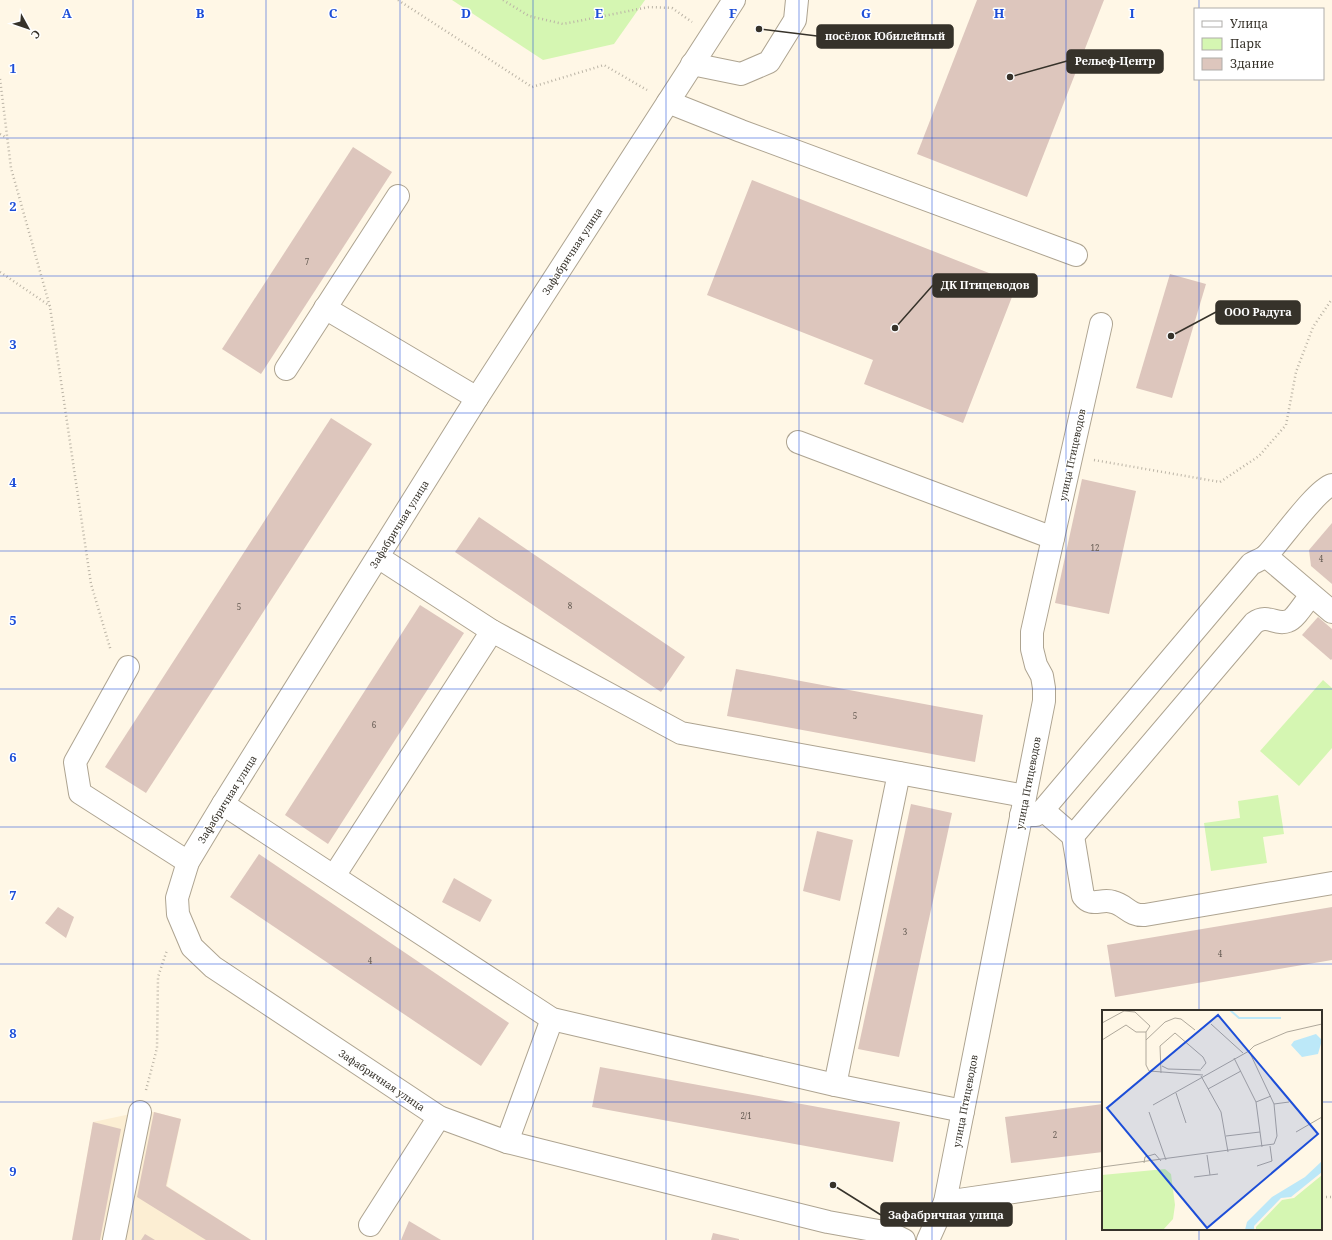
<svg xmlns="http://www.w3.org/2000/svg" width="1332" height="1240" font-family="'Noto Serif',serif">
<rect width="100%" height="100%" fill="#fff7e6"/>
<!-- built -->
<path fill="#fceed3" d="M140 1112H154L181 1119 167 1186 251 1240H72L93 1122Z"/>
<!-- green -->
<g fill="#d5f6b2">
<path d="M452 0H645L614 44 543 60Z"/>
<path d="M1323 680 1332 688V748L1299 786 1260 751Z"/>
<path d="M1278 795 1284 834 1263 837 1267 863 1211 871 1204 823 1240 818 1238 801Z"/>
</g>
<!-- building -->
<g fill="#ddc6bd">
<path d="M977 0H1104L1027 197 917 154Z"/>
<path d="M353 147 392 172 261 374 222 349Z"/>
<path d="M752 180 1017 284 963 423 864 384 873 360 707 295Z"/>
<path d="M1170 274 1206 284 1172 398 1136 388Z"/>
<path d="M331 418 372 444 146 793 105 767Z"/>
<path d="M1082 479 1136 491 1109 614 1055 603Z"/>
<path d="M479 517 685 657 661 692 455 552Z"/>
<path d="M1332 523V584L1311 566 1309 550Z"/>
<path d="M420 605 464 633 328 844 285 815Z"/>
<path d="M1318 617 1332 629V659L1331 660 1302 635Z"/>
<path d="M736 669 983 715 975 762 727 716Z"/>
<path d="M911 804 952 813 899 1057 858 1049Z"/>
<path d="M817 831 853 840 840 901 803 891Z"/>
<path d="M259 854 509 1023 481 1066 230 897Z"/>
<path d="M454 878 492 900 480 922 442 902Z"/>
<path d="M58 907 74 917 66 938 45 923Z"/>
<path d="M1332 907V960L1115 997 1107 945Z"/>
<path d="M600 1067 900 1122 893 1162 592 1107Z"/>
<path d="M1103 1104V1152L1011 1163 1005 1117Z"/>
<path d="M154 1112 181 1119 166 1186 251 1240H206L137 1197Z"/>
<path d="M93 1122 121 1129 100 1240H72Z"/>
<path d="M409 1221 441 1240H401Z"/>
<path d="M713 1233 739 1239V1240H711Z"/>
<path d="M145 1234 155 1240H141Z"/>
</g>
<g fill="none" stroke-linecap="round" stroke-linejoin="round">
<!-- minor casing -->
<g stroke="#aea491" stroke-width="24">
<g id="minor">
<path d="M734 0 477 398 223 804 188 862 177 898 178 914 192 947 213 967 439 1117 507 1142 828 1222 890 1233 904 1240"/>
<path d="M692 64 741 74 769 62 795 20 797 0"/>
<path d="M668 102 741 131 1076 255"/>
<path d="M325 308 477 398"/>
<path d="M286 369 398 196"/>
<path d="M798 442 1053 538"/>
<path d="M1266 556 1332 612"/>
<path d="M378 557 492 631 681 733 1025 796"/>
<path d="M128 667 75 762 80 793 188 862"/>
<path d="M223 804 552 1019 835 1085 963 1111"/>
<path d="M1043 810 1073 836 1254 623C1268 613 1276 626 1288 621 1295 619 1306 601 1311 595"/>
<path d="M1021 815H1036L1043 810 1251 564C1256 561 1263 559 1267 555 1281 540 1316 490 1332 485"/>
<path d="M1073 836 1083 896C1092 908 1101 898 1113 902 1126 905 1129 916 1145 915L1332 883"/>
<path d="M334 876 492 631"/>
<path d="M835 1085 899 773"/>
<path d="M507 1142 552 1019"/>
<path d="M945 1202 1103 1179"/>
<path d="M370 1225 439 1117"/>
<path d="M114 1240 140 1112"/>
<path d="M928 1240 945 1202 1044 701V688L1042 676 1036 665 1032 649V632L1101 324"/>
</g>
</g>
<!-- path -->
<g stroke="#bbb4a6" stroke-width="2.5" stroke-dasharray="1 3" stroke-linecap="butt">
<path d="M398 0 532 87 604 65 647 90"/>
<path d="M503 0 529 16 563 24 649 7 672 8 692 22"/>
<path d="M0 79 11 168 50 307 91 584 111 651"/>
<path d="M0 134 7 138"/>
<path d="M0 272 50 306"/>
<path d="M1094 460 1220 482 1259 456 1286 425 1296 372 1313 327 1332 299"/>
<path d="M146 1090 157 1048 158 977 167 950"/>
<path d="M1326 1197H1332"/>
</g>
<!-- minor -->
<use href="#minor" stroke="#fff" stroke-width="22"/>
</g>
<!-- grid -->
<path fill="none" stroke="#1d4ed8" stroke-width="1" stroke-opacity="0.55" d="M133 0V1240M266 0V1240M400 0V1240M533 0V1240M666 0V1240M799 0V1240M932 0V1240M1066 0V1240M1199 0V9M1199 79V1011M0 138H1332M0 276H1332M0 413H1332M0 551H1332M0 689H1332M0 827H1332M0 964H1332M0 1102H1103M1321 1102H1332M1199 1229V1240"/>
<g text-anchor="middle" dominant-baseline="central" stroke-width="3" stroke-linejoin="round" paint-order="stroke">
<!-- number labels -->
<g font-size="8" fill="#60574f">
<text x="307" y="261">7</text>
<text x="1095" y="547">12</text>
<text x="1321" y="558">4</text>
<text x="570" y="605">8</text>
<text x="239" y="606">5</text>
<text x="855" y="715">5</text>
<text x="374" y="724">6</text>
<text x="905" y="931">3</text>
<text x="1220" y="953">4</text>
<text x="370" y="960">4</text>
<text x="746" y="1115">2/1</text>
<text x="1055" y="1134">2</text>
</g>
<!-- street labels -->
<g font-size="10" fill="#36322a" stroke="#fff">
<text transform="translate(572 251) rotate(-57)">Зафабричная улица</text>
<text transform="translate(1072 455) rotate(-78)">улица Птицеводов</text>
<text transform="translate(399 524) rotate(-58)">Зафабричная улица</text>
<text transform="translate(1028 783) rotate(-79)">улица Птицеводов</text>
<text transform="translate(227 799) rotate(-58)">Зафабричная улица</text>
<text transform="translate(382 1080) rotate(34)">Зафабричная улица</text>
<text transform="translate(965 1101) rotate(-79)">улица Птицеводов</text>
</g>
</g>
<!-- overview -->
<g transform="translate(1102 1010)">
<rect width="220" height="220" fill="#fff7e6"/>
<path d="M63 159 69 164 73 195 71 209 61 220H0V165ZM220 165V220H154V217L180 190 192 188Z" fill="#d5f6b2"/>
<path d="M214 24 220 30 216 44 200 47 189 35 192 31ZM220 151V162L189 187 179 188 152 216V220H143L145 212 170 187 203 167Z" fill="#bce8f8"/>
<path fill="none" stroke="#bce8f8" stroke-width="2" d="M128 0 137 8H179"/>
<path fill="none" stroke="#afa89b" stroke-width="1" d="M0 13 22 1 33 2 48 16 44 22V55L47 61 101 65M109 14 141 43M0 30 24 15 34 22H44M44 30 63 12 73 8 79 9 93 20M132 48 154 92 160 137M60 56 66 59 99 60M59 63 58 36 73 23 101 47 104 53 99 59M99 66 119 102 126 142M106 79 139 61M74 83 84 113M154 92 169 86M172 94 187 92M51 95 147 41 152 36 185 22 220 14M47 102 64 150M194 122 220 107M124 126 158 122M105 145 108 165M42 153 43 147 53 144 59 151M155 156 170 151 168 136M0 157 172 134 175 126 172 94 147 41M92 167 116 164"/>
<path fill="#1d4ed8" fill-opacity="0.15" stroke="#1d4ed8" stroke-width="2" d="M116 5 216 124 105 218 5 98Z"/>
<rect width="220" height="220" fill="none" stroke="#36322a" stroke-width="2"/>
</g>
<g font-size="13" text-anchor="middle" font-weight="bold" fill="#1d4ed8" stroke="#fff" stroke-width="3" stroke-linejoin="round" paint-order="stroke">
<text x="67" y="18">A</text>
<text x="200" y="18">B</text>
<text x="333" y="18">C</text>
<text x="466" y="18">D</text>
<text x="599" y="18">E</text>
<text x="733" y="18">F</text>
<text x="866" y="18">G</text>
<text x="999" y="18">H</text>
<text x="1132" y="18">I</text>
<text x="13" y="73">1</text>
<text x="13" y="211">2</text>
<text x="13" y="349">3</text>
<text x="13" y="487">4</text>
<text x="13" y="625">5</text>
<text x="13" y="762">6</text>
<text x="13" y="900">7</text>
<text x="13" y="1038">8</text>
<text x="13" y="1176">9</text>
</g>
<!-- callouts -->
<path fill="none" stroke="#36322a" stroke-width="1.5" d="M759 29L817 36M1010 77L1067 61M895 328L933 285M1171 336L1216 312M833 1185L881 1215"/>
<g fill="#36322a" stroke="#fff" stroke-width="1.5">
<circle cx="759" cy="29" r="4"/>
<circle cx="1010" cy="77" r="4"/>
<circle cx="895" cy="328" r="4"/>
<circle cx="1171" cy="336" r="4"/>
<circle cx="833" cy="1185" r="4"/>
</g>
<g fill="#36322a" stroke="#36322a" stroke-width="1.5">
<rect x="817" y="25" width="136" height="23" rx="4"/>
<rect x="1067" y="50" width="96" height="23" rx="4"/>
<rect x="933" y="274" width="104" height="23" rx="4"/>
<rect x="1216" y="301" width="84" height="23" rx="4"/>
<rect x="881" y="1203" width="131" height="23" rx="4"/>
</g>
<g font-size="11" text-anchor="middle" font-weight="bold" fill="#fff">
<text x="885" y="40">посёлок Юбилейный</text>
<text x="1115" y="65">Рельеф-Центр</text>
<text x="985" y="289">ДК Птицеводов</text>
<text x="1258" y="316">ООО Радуга</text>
<text x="946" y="1219">Зафабричная улица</text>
</g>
<!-- legend -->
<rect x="1194" y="8" width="130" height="72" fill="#ffffff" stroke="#afadaa"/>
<rect x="1202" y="21" width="20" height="6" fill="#ffffff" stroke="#afadaa"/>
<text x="1230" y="28" font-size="12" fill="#36322a">Улица</text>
<rect x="1202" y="38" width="20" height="12" fill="#d5f6b2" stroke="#afadaa"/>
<text x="1230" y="48" font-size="12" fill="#36322a">Парк</text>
<rect x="1202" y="58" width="20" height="12" fill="#ddc6bd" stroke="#afadaa"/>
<text x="1230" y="68" font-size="12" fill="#36322a">Здание</text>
<!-- north arrow -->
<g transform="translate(28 28) rotate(130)" stroke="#ffffff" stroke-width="3" paint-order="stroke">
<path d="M0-3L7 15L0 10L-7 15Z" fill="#36322a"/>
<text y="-6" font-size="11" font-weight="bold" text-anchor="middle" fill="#36322a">С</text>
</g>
</svg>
